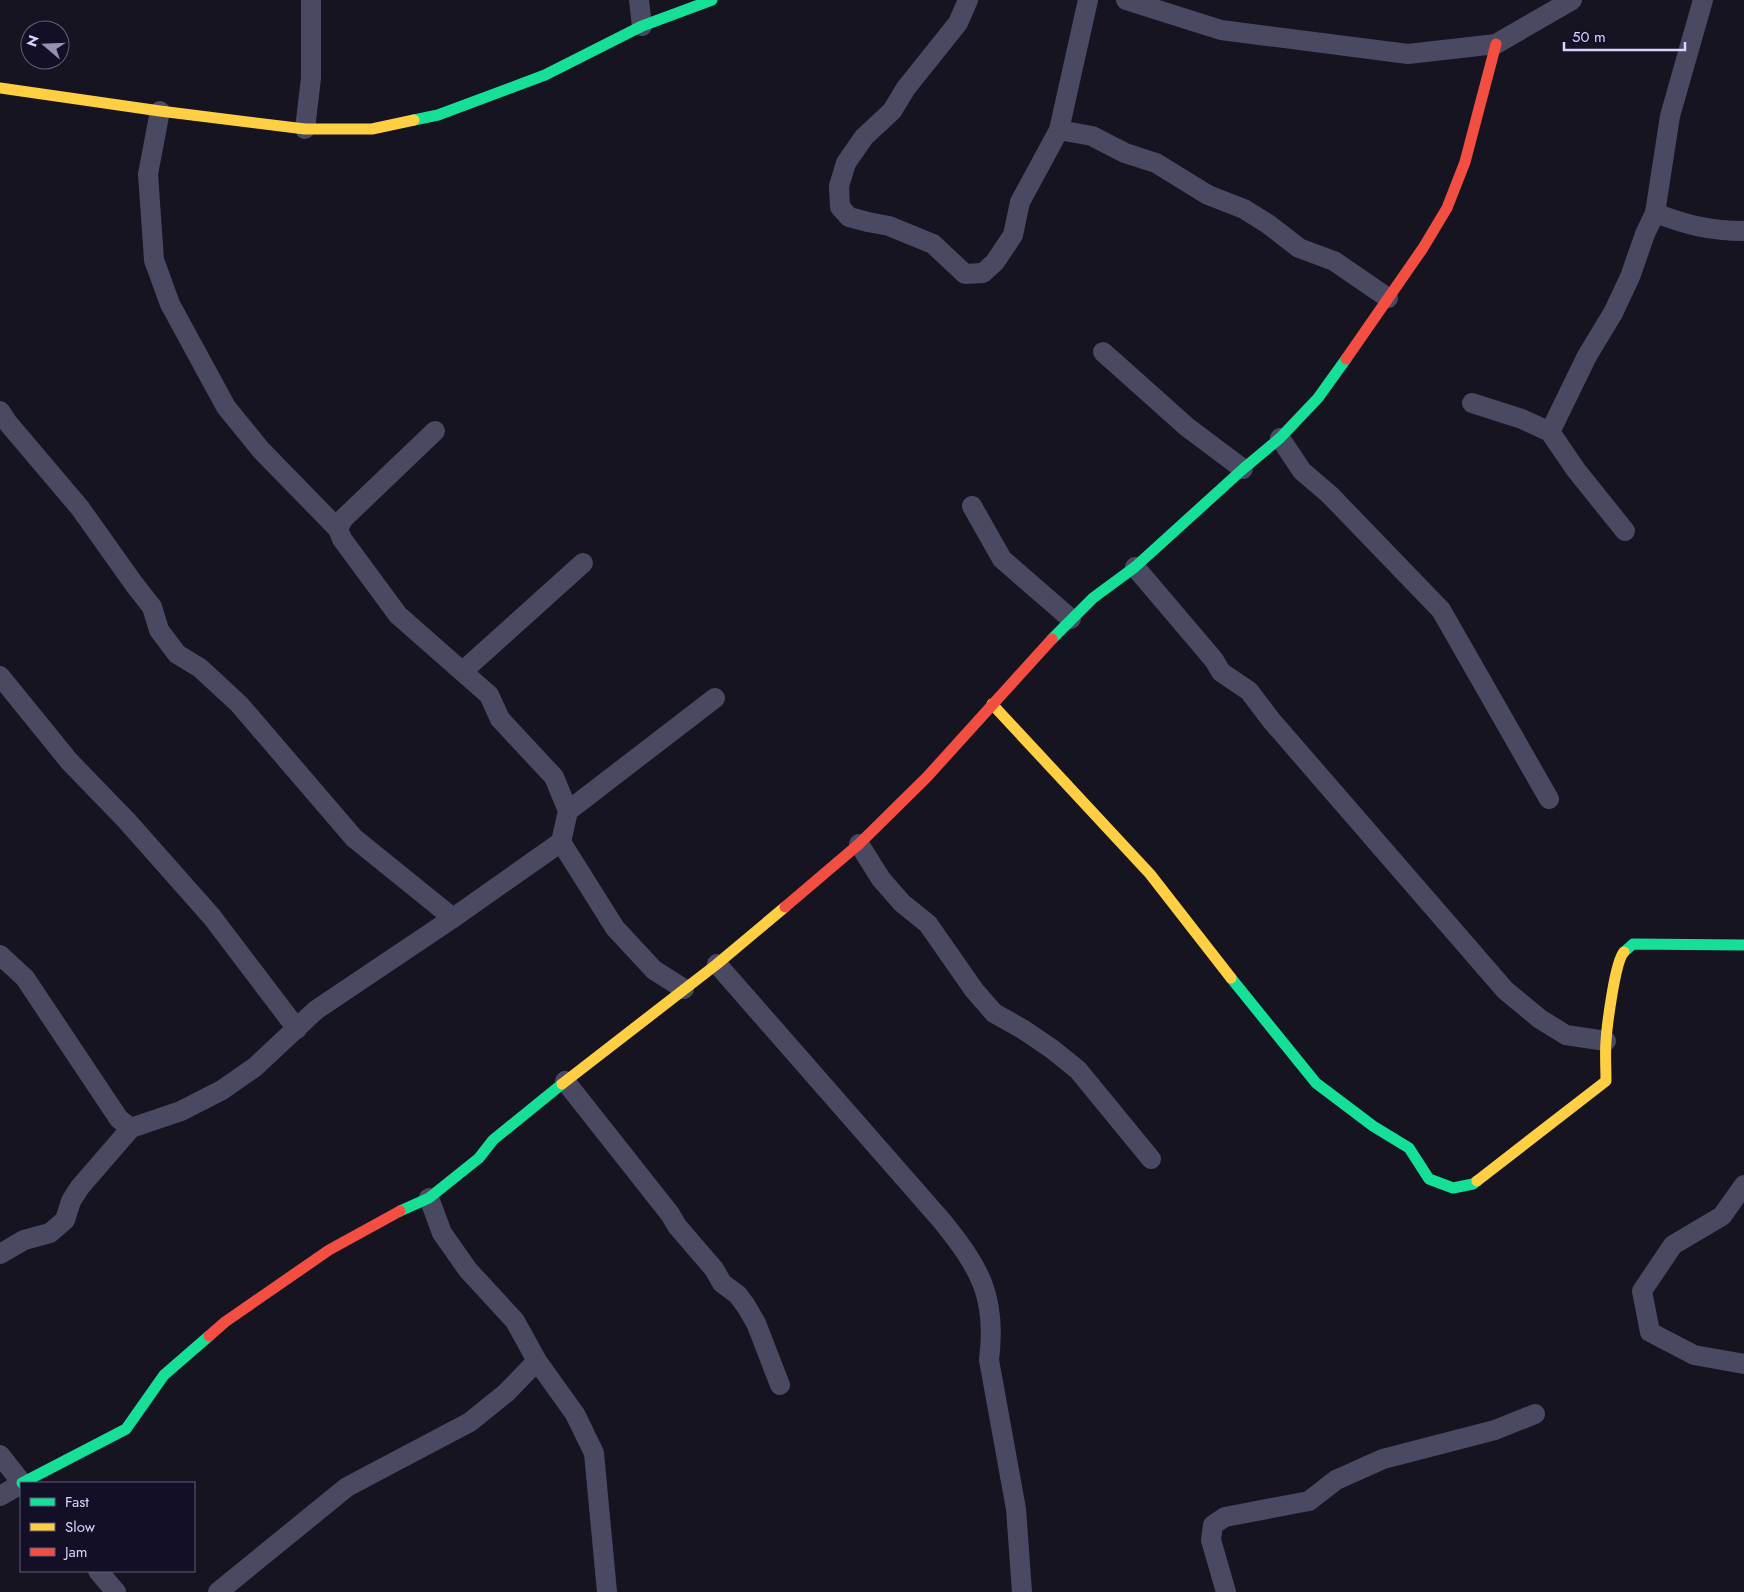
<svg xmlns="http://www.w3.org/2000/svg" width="1744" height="1592" font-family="Jost,sans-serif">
<rect width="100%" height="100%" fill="#161421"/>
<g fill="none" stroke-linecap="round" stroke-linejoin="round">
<!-- street -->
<g stroke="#4a4962" stroke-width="20">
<path d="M639 0 642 26"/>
<path d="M968 0 958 23 906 88 892 111 864 137 846 163 839 186 840 207 849 217 868 222 889 226 933 244 965 274 983 273 995 262 1013 235 1020 202 1059 130 1088 0"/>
<path d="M1126 0 1221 30 1408 54 1496 44 1572 0"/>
<path d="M160 111 148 174 154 260 170 304 226 407 261 450 338 529"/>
<path d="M305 129 311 78V0"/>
<path d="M1059 130 1092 136 1125 153 1156 163 1208 195 1244 209 1268 224 1299 248 1334 261 1388 298"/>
<path d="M1655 213C1687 225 1710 231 1744 231"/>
<path d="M1103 352 1187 427 1243 469"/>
<path d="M1472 403 1522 419 1550 432 1576 470 1625 531"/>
<path d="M0 411 8 423 80 508 134 584 152 607 159 630 177 654 200 668 239 704 354 838 453 918"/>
<path d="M435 431 343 519 338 529 342 539 398 615 489 695 500 719 554 777 568 811 561 842 615 928 654 970 684 989"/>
<path d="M1550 432 1587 356 1613 313 1630 277 1645 234 1655 213 1670 116 1703 0"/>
<path d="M1280 438 1302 471 1330 495 1441 610 1549 799"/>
<path d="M972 506 1002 559 1071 619"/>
<path d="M1135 567 1214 660 1221 672 1249 691 1271 720 1505 990 1540 1019 1566 1035 1606 1041"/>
<path d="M463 671 583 563"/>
<path d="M0 676 69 761 127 821 212 917 297 1029"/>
<path d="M568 811 715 698"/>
<path d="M859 844 881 879 902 903 928 924 974 990 994 1013 1024 1030 1052 1049 1078 1070 1151 1159"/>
<path d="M0 955 25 978 119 1119 131 1128"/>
<path d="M717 964 942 1221C980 1268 997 1297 989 1360L1016 1509 1022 1592"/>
<path d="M565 1081 670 1214 677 1226 714 1269 722 1283 738 1295 746 1306 756 1323 780 1385"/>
<path d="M1744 1185 1722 1216 1673 1245 1642 1291 1650 1332 1694 1355 1744 1364"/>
<path d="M429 1198 442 1233 468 1270 515 1321 537 1361 575 1414 594 1453 607 1592"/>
<path d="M0 1254 24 1240 50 1233 65 1220 71 1201 80 1187 131 1128 181 1111 222 1090 255 1067 316 1010 453 918 561 842"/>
<path d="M0 1455 22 1483"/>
<path d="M0 1496 21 1484"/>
<path d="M98 1571 116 1592"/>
<path d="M218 1592 347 1487 470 1422 506 1393 537 1361"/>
<path d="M1226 1592 1211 1540 1213 1525 1225 1517 1309 1501 1336 1480 1383 1459 1495 1430 1535 1414"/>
</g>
<!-- fast -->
<g stroke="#16e098" stroke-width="11">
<path d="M414 120 438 115 545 75 642 26 712 0"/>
<path d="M1052 639 1093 598 1135 567 1243 469 1280 438 1318 398 1346 359"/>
<path d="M1624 952 1633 944 1744 945"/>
<path d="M1231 978 1316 1083 1373 1126 1409 1148 1429 1179 1453 1188 1473 1184 1477 1181"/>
<path d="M400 1211 429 1198 479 1158 493 1140 562 1084"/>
<path d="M22 1483 126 1429 164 1375 209 1336"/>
</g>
<!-- slow -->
<g stroke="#ffcf43" stroke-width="11">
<path d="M0 88 160 111 305 129H372L414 120"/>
<path d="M992 704 1150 874 1231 978"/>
<path d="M562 1084 717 964 785 907"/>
<path d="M1477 1181 1606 1081C1606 1068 1605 1054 1606 1041 1607 1026 1615 961 1624 952"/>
</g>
<!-- jam -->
<g stroke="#f24e42" stroke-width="11">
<path d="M1346 359 1423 248 1447 208 1465 162 1496 44"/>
<path d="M785 907 859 844 927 777 1052 639"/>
<path d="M209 1336 225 1322 329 1250 400 1211"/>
</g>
</g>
<!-- legend -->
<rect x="20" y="1482" width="175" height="90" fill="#130f26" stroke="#625e7d"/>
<rect x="30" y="1498" width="25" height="8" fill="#16e098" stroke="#625e7d"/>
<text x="65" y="1507" font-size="15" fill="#d9d4ff">Fast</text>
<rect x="30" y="1523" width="25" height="8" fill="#ffcf43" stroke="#625e7d"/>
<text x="65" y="1532" font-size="15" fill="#d9d4ff">Slow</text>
<rect x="30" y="1548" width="25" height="8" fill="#f24e42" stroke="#625e7d"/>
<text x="65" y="1557" font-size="15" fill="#d9d4ff">Jam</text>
<!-- north arrow -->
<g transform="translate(45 45) rotate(289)"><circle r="24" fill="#130f26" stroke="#625e7d"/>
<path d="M0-4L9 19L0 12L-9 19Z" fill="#9591b1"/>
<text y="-8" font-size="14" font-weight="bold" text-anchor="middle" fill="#d9d4ff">N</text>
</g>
<!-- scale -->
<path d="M1564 42v8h121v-8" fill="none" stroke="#d9d4ff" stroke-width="2.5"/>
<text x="1572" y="42" font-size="15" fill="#d9d4ff" stroke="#130f26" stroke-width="4" paint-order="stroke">50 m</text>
</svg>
